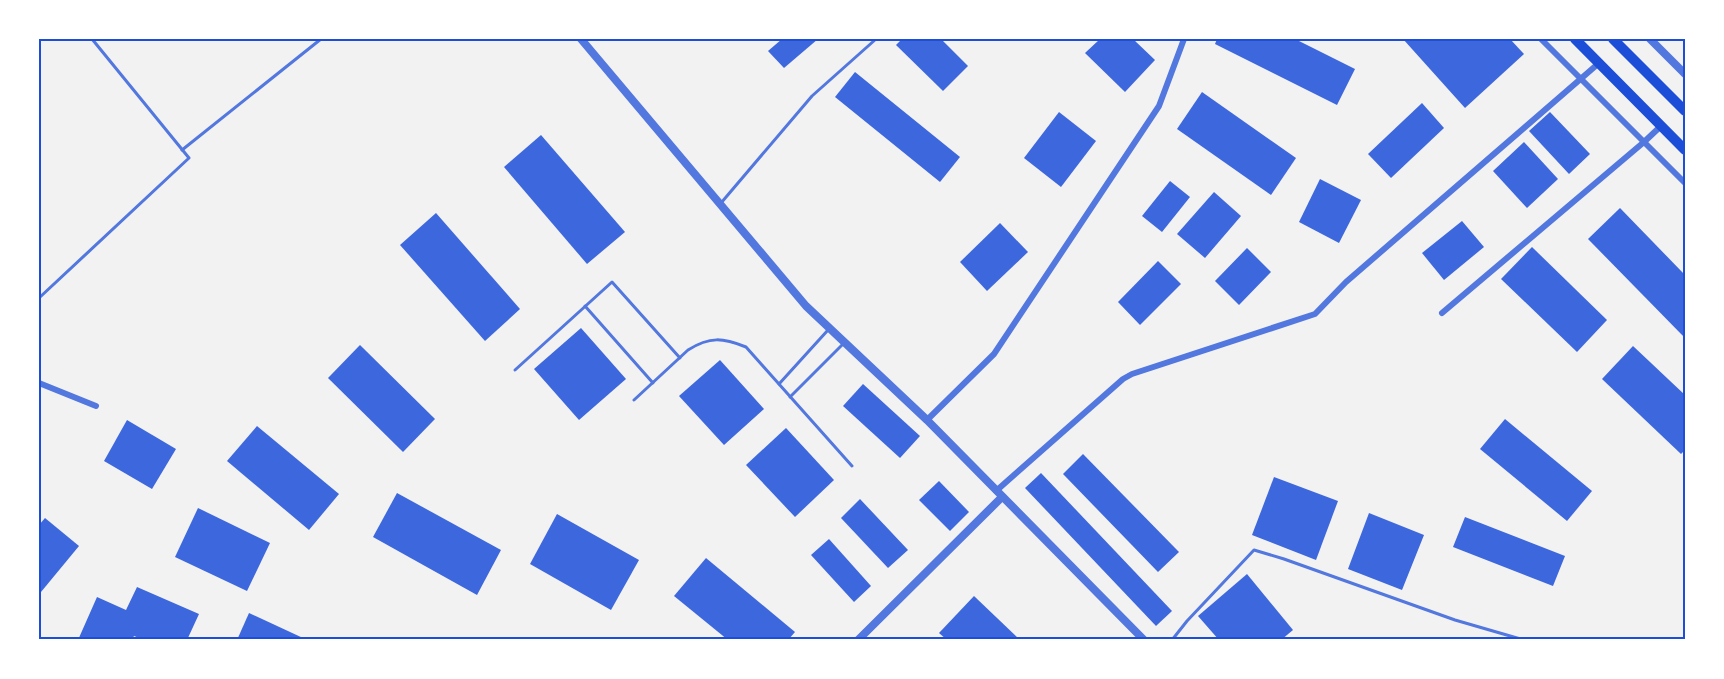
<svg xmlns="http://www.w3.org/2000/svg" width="1724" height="679" font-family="Manrope,sans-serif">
<rect width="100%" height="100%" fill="#f2f2f2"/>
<!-- building -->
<g fill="#3d67dc">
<path d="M782 39H818L784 68 768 51Z"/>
<path d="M902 39H941L968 66 943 91 896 45Z"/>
<path d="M1100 39H1133L1155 60 1125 92 1085 53Z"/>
<path d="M1217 39H1295L1355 69 1337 105 1215 44Z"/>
<path d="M1403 39H1510L1524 54 1465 108Z"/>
<path d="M855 72 960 157 940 182 835 97Z"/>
<path d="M1202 92 1296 158 1271 195 1177 129Z"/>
<path d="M1422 103 1444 128 1391 178 1368 154Z"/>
<path d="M1059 112 1096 141 1061 187 1024 158Z"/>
<path d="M1550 112 1590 154 1569 174 1529 131Z"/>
<path d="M541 135 625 232 587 264 504 167Z"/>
<path d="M1524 142 1558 179 1527 208 1493 171Z"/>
<path d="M1320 179 1361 200 1339 243 1299 222Z"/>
<path d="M1170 181 1190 197 1162 232 1142 216Z"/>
<path d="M1214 192 1241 216 1205 258 1177 234Z"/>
<path d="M1620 208 1685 275V338L1588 239Z"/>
<path d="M436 213 520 309 485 341 400 245Z"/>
<path d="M1462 221 1484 247 1444 280 1422 253Z"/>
<path d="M1000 223 1028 252 987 291 960 262Z"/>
<path d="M1532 247 1607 320 1577 352 1501 279Z"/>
<path d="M1247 248 1271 272 1239 305 1215 281Z"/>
<path d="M1158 261 1181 284 1140 325 1118 302Z"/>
<path d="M581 328 626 379 579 420 534 369Z"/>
<path d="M360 345 435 419 403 452 328 378Z"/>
<path d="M1633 346 1685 395V450L1681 454 1602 379Z"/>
<path d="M720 360 764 409 724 445 679 396Z"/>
<path d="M863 384 920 436 900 458 843 406Z"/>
<path d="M1505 419 1592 491 1567 521 1480 449Z"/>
<path d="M127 420 176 449 152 489 104 461Z"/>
<path d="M257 426 339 494 309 530 227 461Z"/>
<path d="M786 428 834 480 795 517 746 465Z"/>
<path d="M1083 454 1179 552 1158 572 1063 474Z"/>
<path d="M1041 473 1172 611 1156 626 1025 488Z"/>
<path d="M1274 477 1338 501 1316 560 1252 535Z"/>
<path d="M939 481 969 512 950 531 919 500Z"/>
<path d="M397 493 501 550 477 595 373 537Z"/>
<path d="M860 499 908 550 888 568 841 518Z"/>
<path d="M198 508 270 543 247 591 175 557Z"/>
<path d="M1369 513 1424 535 1402 590 1348 569Z"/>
<path d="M557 514 639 560 611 610 530 564Z"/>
<path d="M1465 517 1565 556 1553 586 1453 547Z"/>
<path d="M45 518 79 546 41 592 39 590V525Z"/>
<path d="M829 539 871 586 854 602 811 555Z"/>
<path d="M706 558 795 632 788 640H728L674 596Z"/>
<path d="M1247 574 1293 630 1281 640H1219L1198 616Z"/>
<path d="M137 587 199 614 187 640H144L134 636 132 640H78L97 597 126 610Z"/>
<path d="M974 596 1020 640H947L939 633Z"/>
<path d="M249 613 303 638 302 640H237Z"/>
</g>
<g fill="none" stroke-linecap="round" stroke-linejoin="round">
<!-- service -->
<g stroke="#5277de" stroke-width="3">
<path d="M182 150 321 39"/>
<path d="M721 203 812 96 876 39"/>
<path d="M39 298 189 158 92 39"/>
<path d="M585 306 653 383"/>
<path d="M515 370 612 282 680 358"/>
<path d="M779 384 828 330"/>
<path d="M790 397 844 343"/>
<path d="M634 400 688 350C710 336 723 338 746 347L852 466"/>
<path d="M1172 640 1187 621 1254 550 1284 559 1455 620 1524 640"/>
</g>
<!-- minor -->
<g stroke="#5277de" stroke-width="6">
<path d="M1541 39 1685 183"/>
<path d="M1442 313 1644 142 1661 126"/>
<path d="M39 383 96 406"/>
<path d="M927 420 994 354 1159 106 1184 39"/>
<path d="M996 491 1123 379 1132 374 1315 314 1346 282 1599 63"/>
</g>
<!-- tertiary -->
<g stroke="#5277de" stroke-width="8">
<path d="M581 39 806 306 927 420 1144 640"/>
<path d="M1650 39 1685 74"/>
<path d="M858 640 1002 497"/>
</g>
<!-- primary -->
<g stroke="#1d4ed8" stroke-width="10">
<path d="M1575 39 1685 150"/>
<path d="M1613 39 1685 111"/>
</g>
</g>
<!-- border -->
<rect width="1724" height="679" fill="none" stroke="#ffffff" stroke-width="81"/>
<rect x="40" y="40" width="1644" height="598" fill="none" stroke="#1d4ed8" stroke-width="2"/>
</svg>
